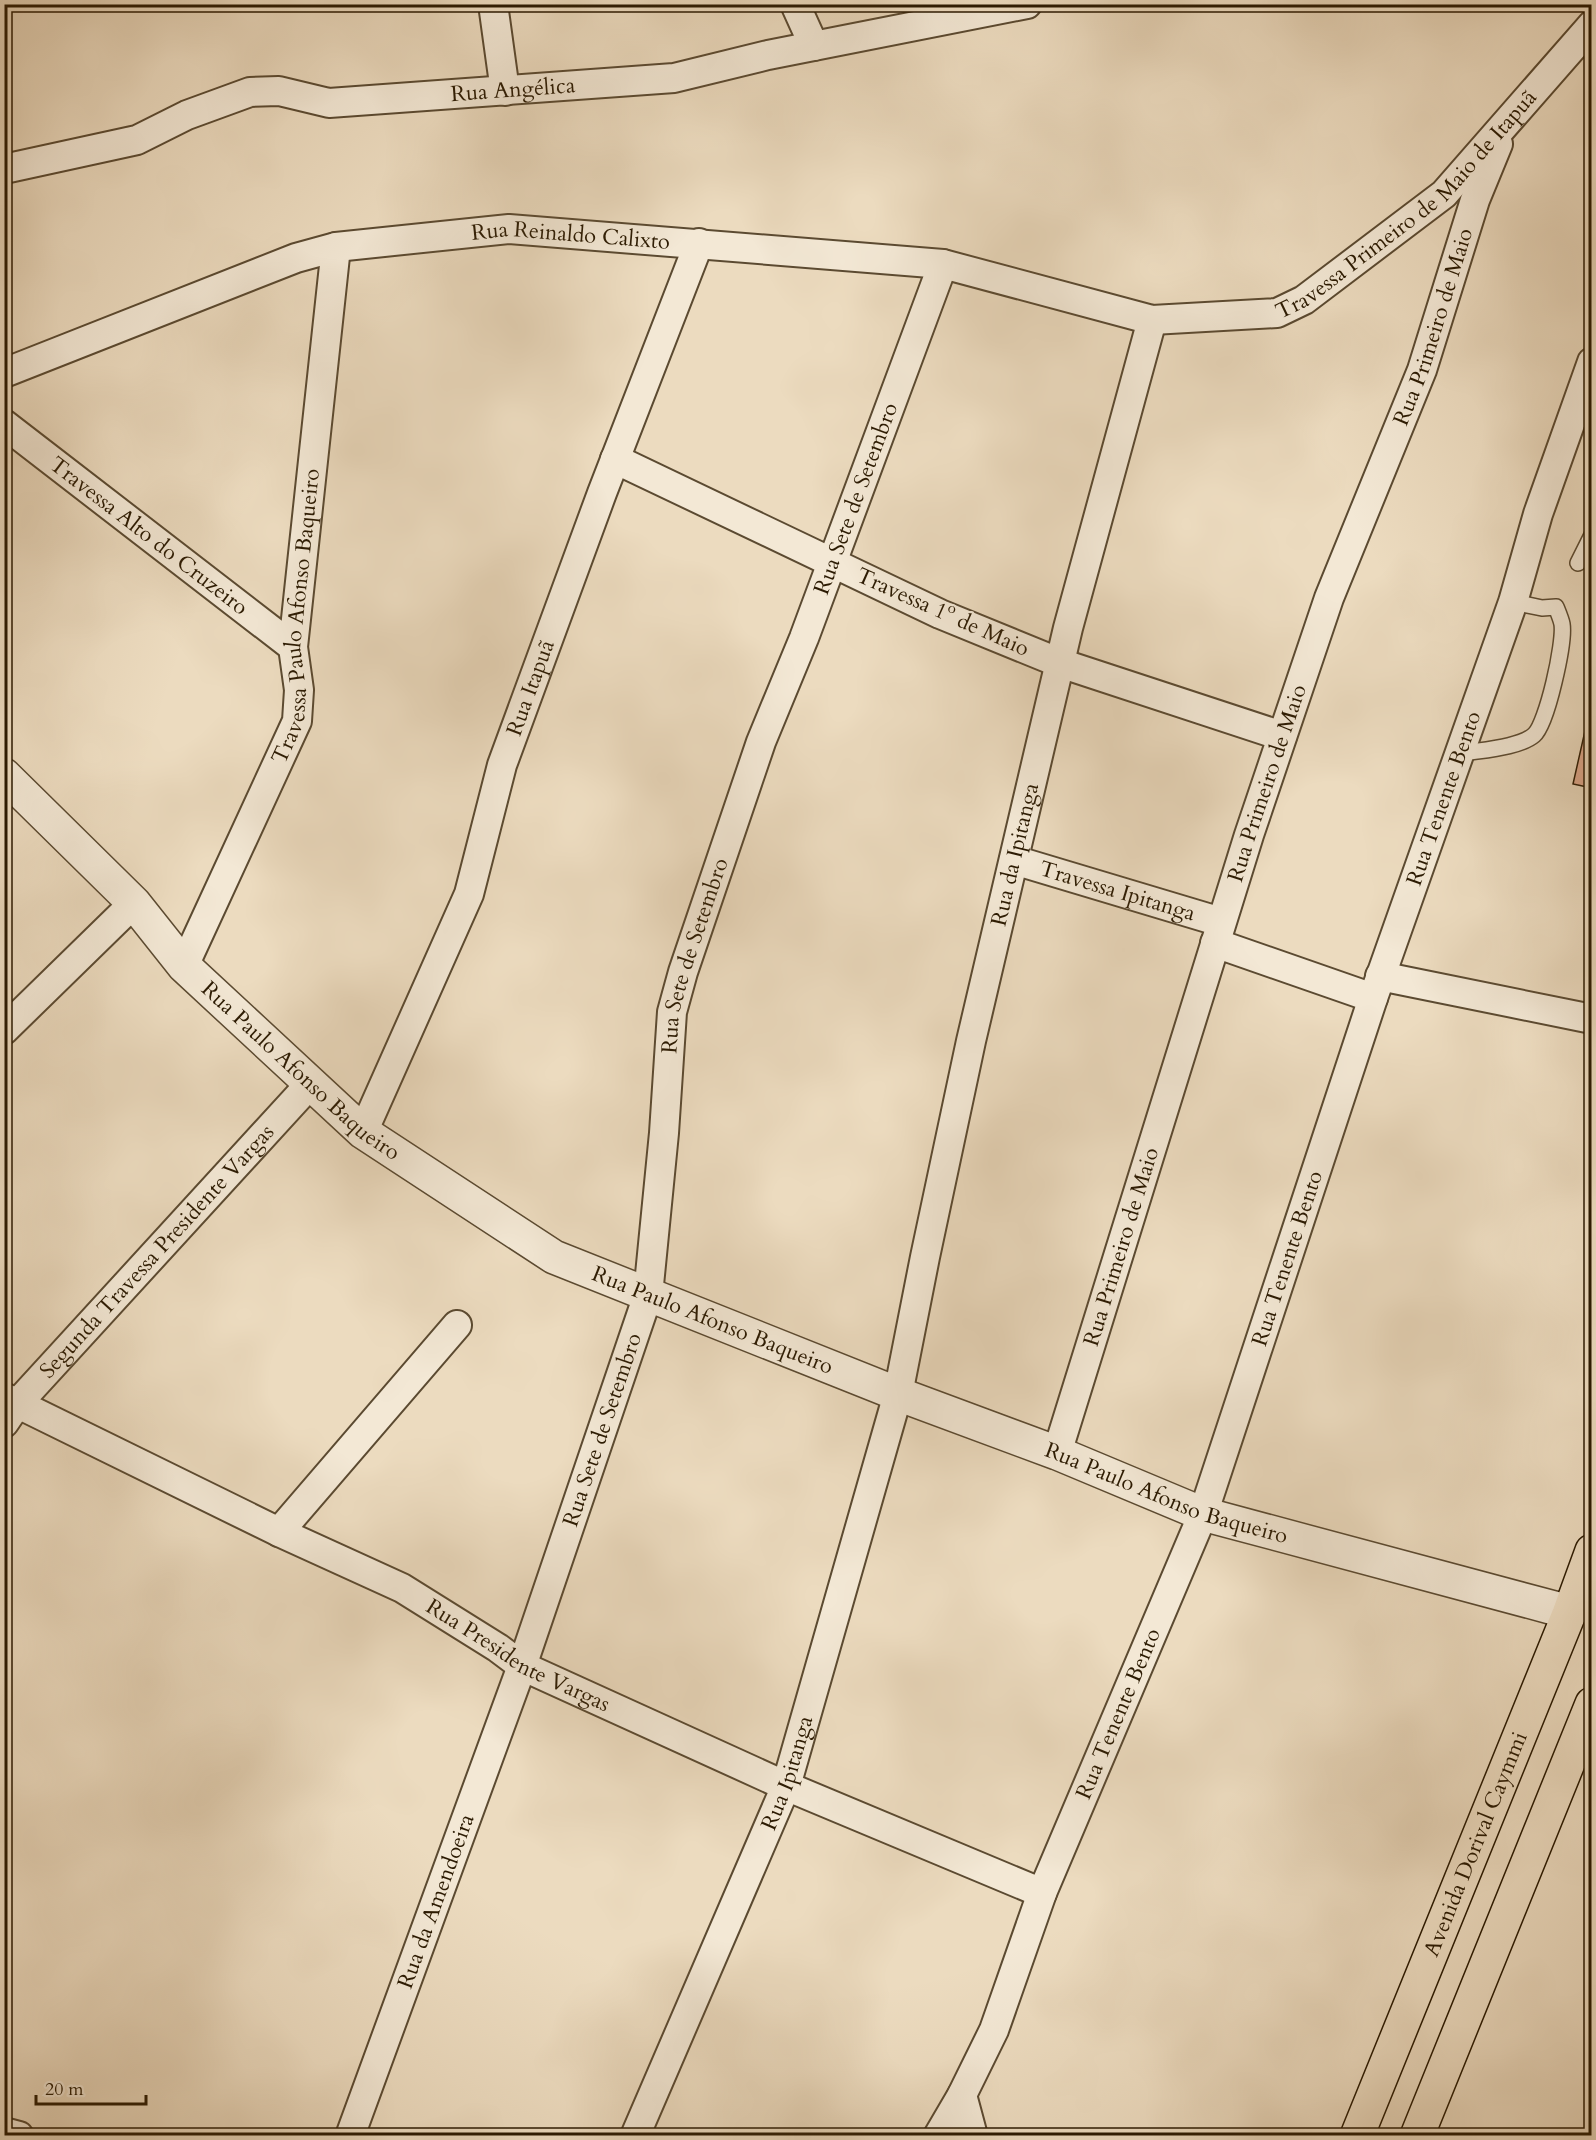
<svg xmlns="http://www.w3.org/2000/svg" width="1596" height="2140" font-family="Cardo,serif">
<rect width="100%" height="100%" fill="#ecdbbf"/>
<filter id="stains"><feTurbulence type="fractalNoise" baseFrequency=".00333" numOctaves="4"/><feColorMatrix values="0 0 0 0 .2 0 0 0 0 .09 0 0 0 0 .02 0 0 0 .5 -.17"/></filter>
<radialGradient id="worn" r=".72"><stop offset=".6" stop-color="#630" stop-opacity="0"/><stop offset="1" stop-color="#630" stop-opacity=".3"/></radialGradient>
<!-- building -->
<g fill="#dfa98d" stroke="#2b1a02" stroke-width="1.5">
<path d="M1592 454V481L1585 479Z"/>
<path d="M1592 700V788L1573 784Z"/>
</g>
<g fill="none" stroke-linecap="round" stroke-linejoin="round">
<!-- service casing -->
<g stroke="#5b4a31" stroke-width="18">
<g id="service">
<path d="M1578 563 1592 535"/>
<path d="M1459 754C1479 750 1519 748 1534 735 1547 724 1565 642 1562 624 1561 619 1558 612 1556 607L1542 608 1513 602"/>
</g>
</g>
<!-- minor casing -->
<g stroke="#5b4a31" stroke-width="32">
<g id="minor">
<path d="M493 4 505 91"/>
<path d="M795 4 814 46"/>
<path id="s1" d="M4 169 137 140 187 115 250 92 279 91 329 103 674 78 768 55 1027 4"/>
<path id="s2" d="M4 373 296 258 336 247 509 229 943 264 1152 320 1277 313 1304 300 1444 194 1592 25"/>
<path id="s3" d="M4 424 293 647"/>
<path d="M615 459 940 614 1060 663 1282 736"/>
<path id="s4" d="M1014 860 1221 922"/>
<path d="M1215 943 1373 998"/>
<path id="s5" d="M184 966 297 721 299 690 293 647 336 247"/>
<path d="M1380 976 1592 1019"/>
<path d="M4 1030 134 903"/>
<path id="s6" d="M363 1132 469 894 502 765 602 493 699 243"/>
<path id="s7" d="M4 1397 279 1532 402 1588 498 1648 522 1666 786 1786 1042 1893"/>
<path id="s8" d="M4 1423 17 1404 311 1083"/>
<path id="s9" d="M1057 1453 1249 835 1329 598 1422 370 1475 200 1498 144"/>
<path d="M279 1532 457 1325"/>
<path d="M962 2095 973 2136"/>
<path d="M4 2132 19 2136"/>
<path id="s10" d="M350 2136 522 1666 648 1295 664 1133 672 1012 683 972 761 742 804 638 943 264"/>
<path id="s11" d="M635 2136 786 1786 898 1394 925 1257 971 1041 1068 628 1152 320"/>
<path id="s12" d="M938 2136 962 2095 994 2030 1042 1893 1203 1514 1373 998 1513 602 1538 514 1592 362"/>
</g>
</g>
<!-- tertiary casing -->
<g stroke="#5b4a31" stroke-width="36">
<g id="tertiary">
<path id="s13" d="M4 775 134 903 184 966 363 1132 554 1257 898 1394 1057 1453 1203 1514 1554 1608 1569 1614"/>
</g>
</g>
<!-- primary casing -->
<g stroke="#2b1a02" stroke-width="36">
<g id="primary">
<path id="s14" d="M1357 2136 1569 1614 1592 1551"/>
<path d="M1417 2136 1592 1704"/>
</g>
</g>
<!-- service -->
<use href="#service" stroke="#f3e8d5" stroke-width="15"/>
<!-- minor -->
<use href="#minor" stroke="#f3e8d5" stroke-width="28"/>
<!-- tertiary -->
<use href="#tertiary" stroke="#f3e8d5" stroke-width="33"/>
<!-- primary -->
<use href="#primary" stroke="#ecdbbf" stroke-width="33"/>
</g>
<g text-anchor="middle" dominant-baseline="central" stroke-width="4.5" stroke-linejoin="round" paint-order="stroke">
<!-- street labels -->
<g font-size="22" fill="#2b1a02" stroke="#f3e8d5">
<text stroke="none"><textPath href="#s1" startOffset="524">Rua Angélica</textPath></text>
<text stroke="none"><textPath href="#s2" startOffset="1476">Travessa Primeiro de Maio de Itapuã</textPath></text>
<text stroke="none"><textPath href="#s2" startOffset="591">Rua Reinaldo Calixto</textPath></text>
<text stroke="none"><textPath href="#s9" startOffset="1188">Rua Primeiro de Maio</textPath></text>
<text stroke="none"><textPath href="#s10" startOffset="1722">Rua Sete de Setembro</textPath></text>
<text stroke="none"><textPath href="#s3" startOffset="183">Travessa Alto do Cruzeiro</textPath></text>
<text transform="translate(943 612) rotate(24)">Travessa 1º de Maio</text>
<text stroke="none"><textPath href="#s5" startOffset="374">Travessa Paulo Afonso Baqueiro</textPath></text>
<text stroke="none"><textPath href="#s6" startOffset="476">Rua Itapuã</textPath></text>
<text stroke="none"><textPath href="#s9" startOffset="702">Rua Primeiro de Maio</textPath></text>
<text stroke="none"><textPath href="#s12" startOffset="1432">Rua Tenente Bento</textPath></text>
<text stroke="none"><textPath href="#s11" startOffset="1341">Rua da Ipitanga</textPath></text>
<text stroke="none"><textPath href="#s4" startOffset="108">Travessa Ipitanga</textPath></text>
<text stroke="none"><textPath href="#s10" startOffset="1236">Rua Sete de Setembro</textPath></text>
<text stroke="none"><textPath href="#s13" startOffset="420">Rua Paulo Afonso Baqueiro</textPath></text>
<text stroke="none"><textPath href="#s9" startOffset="216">Rua Primeiro de Maio</textPath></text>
<text stroke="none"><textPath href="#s8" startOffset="230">Segunda Travessa Presidente Vargas</textPath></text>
<text stroke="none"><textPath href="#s12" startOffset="946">Rua Tenente Bento</textPath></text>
<text stroke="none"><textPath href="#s13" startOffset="906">Rua Paulo Afonso Baqueiro</textPath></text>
<text stroke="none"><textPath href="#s10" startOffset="750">Rua Sete de Setembro</textPath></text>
<text stroke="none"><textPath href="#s13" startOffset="1392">Rua Paulo Afonso Baqueiro</textPath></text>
<text stroke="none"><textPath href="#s7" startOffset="576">Rua Presidente Vargas</textPath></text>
<text stroke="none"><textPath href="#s12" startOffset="460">Rua Tenente Bento</textPath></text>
<text stroke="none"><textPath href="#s11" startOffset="394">Rua Ipitanga</textPath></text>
<text stroke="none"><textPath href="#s14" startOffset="315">Avenida Dorival Caymmi</textPath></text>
<text stroke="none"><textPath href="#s10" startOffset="250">Rua da Amendoeira</textPath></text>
</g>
</g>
<!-- margin -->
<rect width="1596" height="2140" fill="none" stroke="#ecdbbf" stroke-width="24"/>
<rect x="6" y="6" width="1584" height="2128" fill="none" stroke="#2b1a02" stroke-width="3"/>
<rect x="12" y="12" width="1572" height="2116" fill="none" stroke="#2b1a02" stroke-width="1.5"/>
<!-- scale -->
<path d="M36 2095v9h110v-9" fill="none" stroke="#2b1a02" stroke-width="3"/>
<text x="45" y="2095" font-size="18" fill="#2b1a02" stroke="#f3e8d5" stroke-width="4.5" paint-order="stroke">20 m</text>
<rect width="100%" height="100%" filter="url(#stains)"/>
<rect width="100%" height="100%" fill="url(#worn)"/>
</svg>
